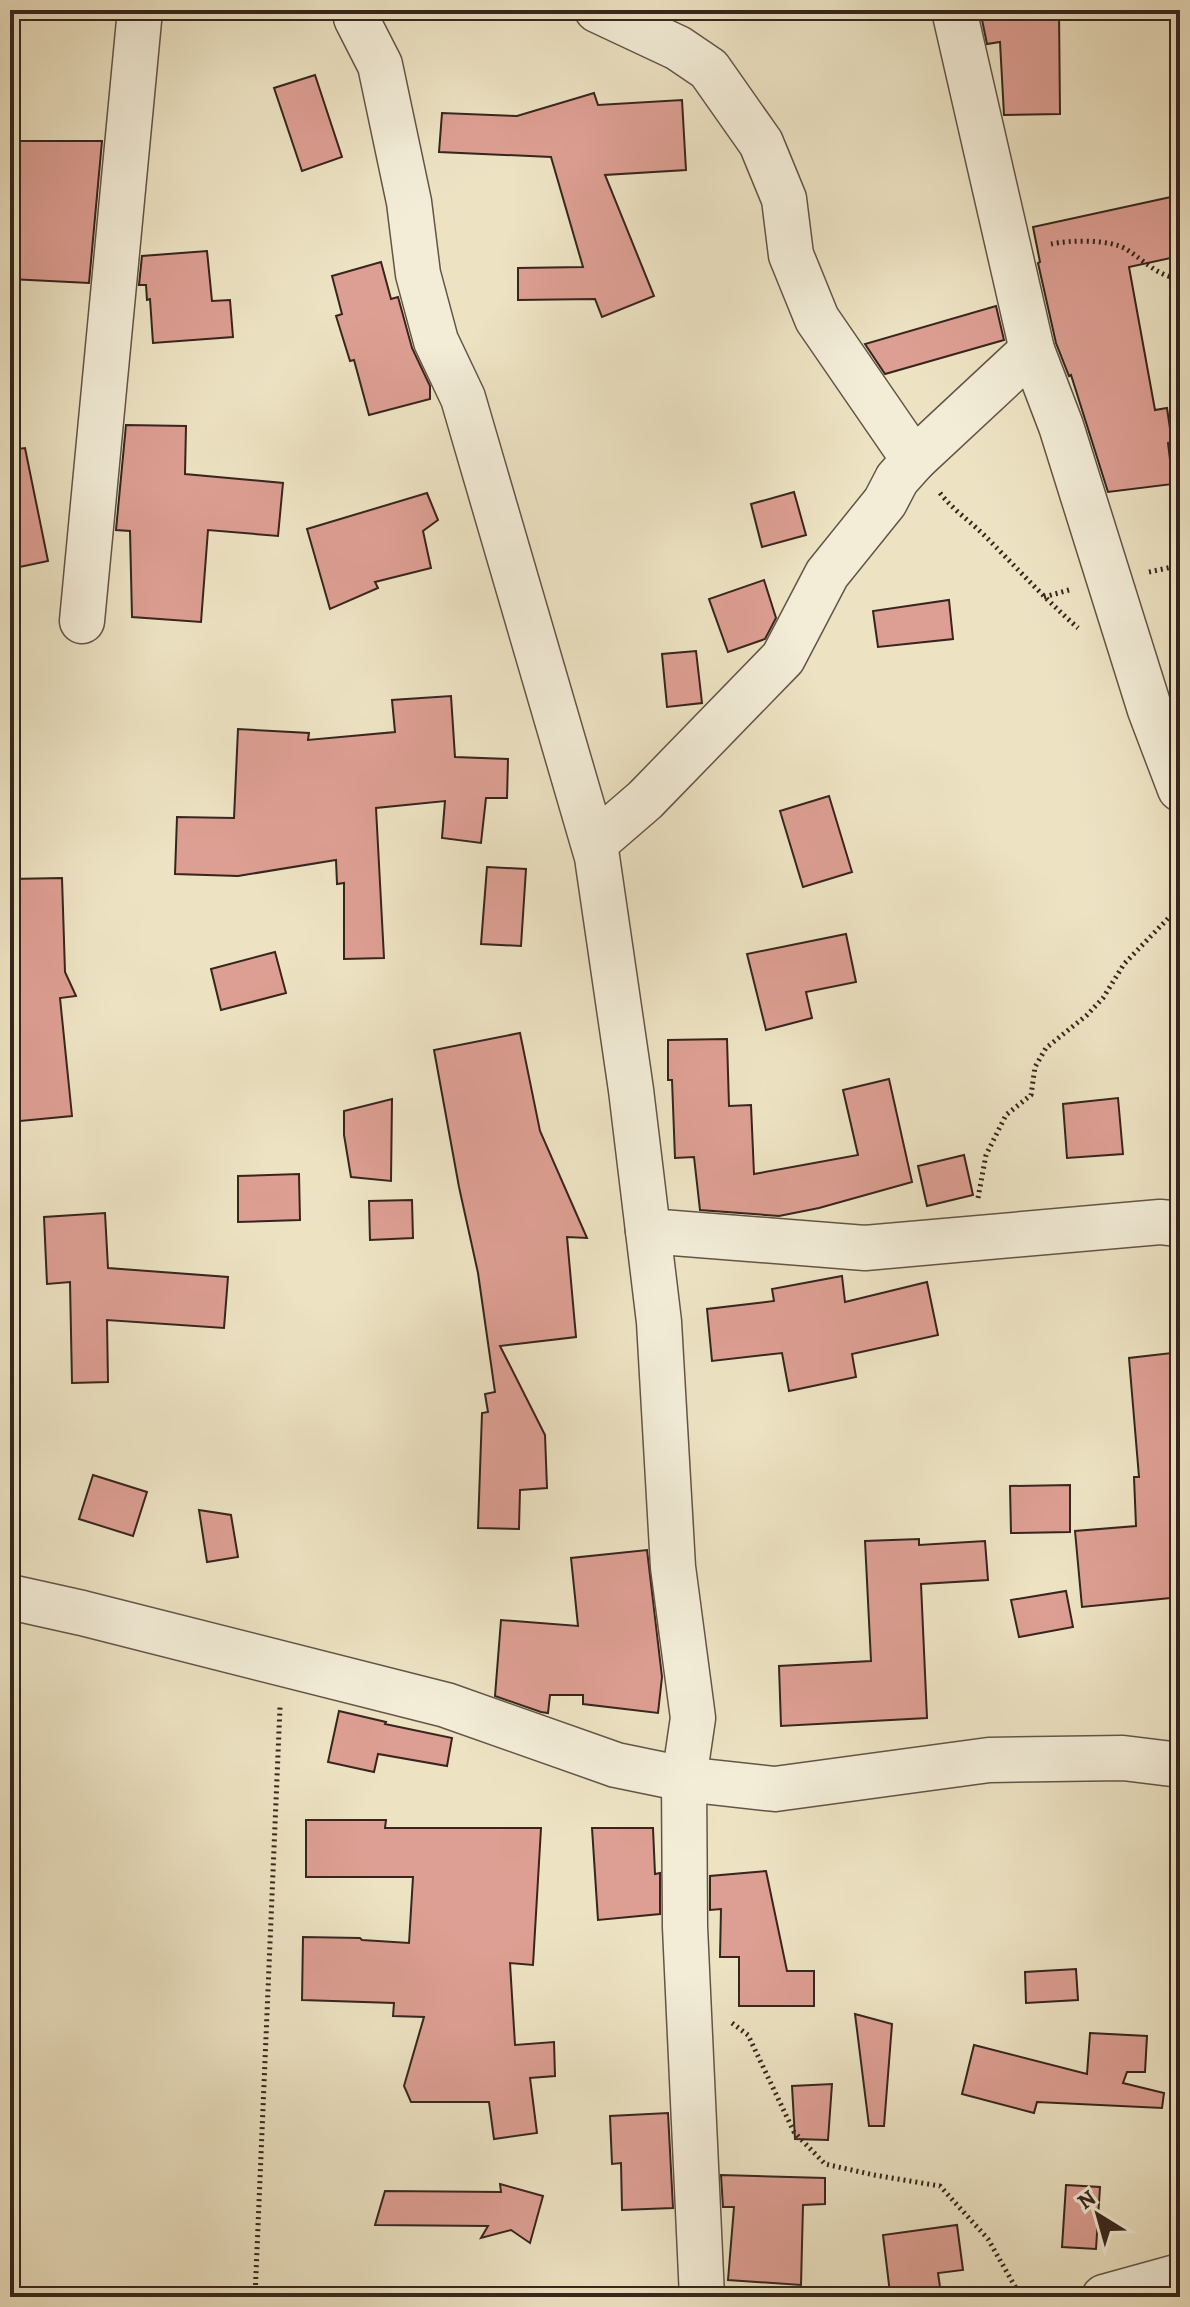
<svg xmlns="http://www.w3.org/2000/svg" width="1190" height="2307" font-family="Alegreya,serif">
<rect width="100%" height="100%" fill="#ede3c3"/>
<filter id="stains"><feTurbulence type="fractalNoise" baseFrequency=".0025" numOctaves="4"/><feColorMatrix values="0 0 0 0 .2 0 0 0 0 .09 0 0 0 0 .02 0 0 0 .5 -.17"/></filter>
<radialGradient id="worn" r=".72"><stop offset=".6" stop-color="#630" stop-opacity="0"/><stop offset="1" stop-color="#630" stop-opacity=".3"/></radialGradient>
<!-- building -->
<g fill="#dd9f93" stroke="#37251e" stroke-width="2">
<path d="M980 10H1059L1060 114 1004 115 1000 42 987 44Z"/>
<path d="M315 75 342 157 302 171 274 88Z"/>
<path d="M594 93 598 105 682 100 686 170 605 175 654 296 602 317 595 299 518 300V268L583 267 551 157 439 152 442 113 517 116Z"/>
<path d="M17 141H102L89 283 10 279Z"/>
<path d="M1180 195V256L1129 267 1155 410 1167 408 1172 442 1168 443 1173 484 1108 492 1071 375 1069 376 1056 343 1038 263 1040 262 1033 227Z"/>
<path d="M207 251 212 301 230 300 233 337 153 343 150 299 147 300 146 285H139L142 256Z"/>
<path d="M381 262 391 299 398 297 412 348 430 386V399L369 415 354 360 350 361 336 316 342 314 332 276Z"/>
<path d="M996 306 1004 340 885 374 865 344Z"/>
<path d="M126 425 186 426 185 474 283 483 278 536 208 530 201 622 132 617 130 531 116 530Z"/>
<path d="M25 448 48 561 10 569V450Z"/>
<path d="M794 492 806 535 762 547 751 504Z"/>
<path d="M427 493 438 520 423 531 431 568 375 582 378 588 330 609 307 529Z"/>
<path d="M764 580 776 618 765 639 728 652 709 599Z"/>
<path d="M949 600 953 639 878 647 873 611Z"/>
<path d="M696 651 702 703 667 707 662 654Z"/>
<path d="M451 696 455 757 508 759 507 798H486L481 843 442 838 445 801 376 808 384 958 344 959V883L337 884 336 860 238 876 175 874 177 817 234 818 238 729 309 733 308 740 395 732 392 700Z"/>
<path d="M829 796 852 872 803 887 780 811Z"/>
<path d="M487 867 526 869 521 946 481 944Z"/>
<path d="M62 878 65 972 76 996 60 998 72 1116 10 1122V879Z"/>
<path d="M846 934 856 982 806 992 812 1018 766 1030 747 954Z"/>
<path d="M275 952 286 993 221 1010 211 969Z"/>
<path d="M520 1033 540 1131 587 1238 567 1237 576 1337 500 1346 545 1435 547 1488 520 1490 519 1529 478 1528 482 1413 488 1412 485 1394 495 1392 478 1273 459 1187 434 1050Z"/>
<path d="M727 1039 729 1106 751 1105 754 1174 858 1155 843 1090 889 1079 912 1182 819 1208 779 1216 700 1210 694 1157 675 1158 672 1080H668V1040Z"/>
<path d="M1118 1098 1123 1154 1067 1158 1063 1104Z"/>
<path d="M392 1099 391 1181 351 1177 344 1135V1111Z"/>
<path d="M964 1155 973 1195 927 1206 918 1166Z"/>
<path d="M299 1174 300 1220 238 1222V1176Z"/>
<path d="M412 1200 413 1238 370 1240 369 1201Z"/>
<path d="M105 1213 108 1268 228 1277 224 1328 107 1320 108 1382 72 1383 70 1282 47 1284 44 1217Z"/>
<path d="M842 1276 845 1302 927 1282 938 1335 852 1354 856 1377 789 1391 782 1353 712 1361 707 1309 774 1301 772 1289Z"/>
<path d="M1180 1352V1597L1082 1607 1075 1531 1136 1526 1134 1477H1139L1129 1358Z"/>
<path d="M93 1475 147 1492 133 1536 79 1519Z"/>
<path d="M1070 1485V1532L1011 1533 1010 1486Z"/>
<path d="M199 1510 231 1515 238 1557 207 1562Z"/>
<path d="M919 1539V1545L985 1541 988 1580 921 1584 927 1718 781 1726 779 1666 871 1661 865 1541Z"/>
<path d="M647 1550 662 1677 658 1713 583 1704V1695H550L548 1713 541 1712 495 1696 501 1620 578 1626 571 1558Z"/>
<path d="M1066 1591 1073 1627 1019 1637 1011 1600Z"/>
<path d="M339 1711 386 1722 385 1724 452 1738 447 1766 378 1754 374 1772 328 1762Z"/>
<path d="M306 1820H386L385 1828H541L533 1965 510 1963 515 2045 554 2042 555 2076 530 2078 537 2133 494 2139 489 2102H411L404 2086 424 2017 393 2016 394 2003 302 2000 303 1937 360 1938 362 1940 409 1943 413 1877H306Z"/>
<path d="M592 1828H653L655 1874 660 1873V1914L598 1920Z"/>
<path d="M766 1871 787 1971H814V2006H739V1957H720L721 1909 710 1910V1876Z"/>
<path d="M1076 1969 1078 2000 1026 2003 1025 1972Z"/>
<path d="M855 2014 892 2024 884 2126H869Z"/>
<path d="M1090 2033 1147 2036 1145 2072H1127L1123 2083 1164 2093 1162 2108 1037 2102 1034 2113 962 2094 974 2045 1087 2074Z"/>
<path d="M832 2084 828 2140 795 2139 792 2086Z"/>
<path d="M668 2113 673 2208 622 2210 621 2163 612 2164 610 2116Z"/>
<path d="M721 2175 825 2178V2204L803 2205 801 2285 728 2280 734 2207H723Z"/>
<path d="M500 2184 543 2196 530 2243 511 2230 481 2238 488 2226 375 2225 385 2191 501 2192Z"/>
<path d="M1066 2185 1100 2187 1096 2249 1062 2247Z"/>
<path d="M957 2225 963 2270 938 2273 940 2287 890 2293 883 2235Z"/>
</g>
<g fill="none" stroke-linecap="round" stroke-linejoin="round">
<!-- minor casing -->
<g stroke="#645447" stroke-width="47">
<g id="minor">
<path d="M356 10V18L380 65 409 202 418 274 436 341 463 398 597 857 631 1090 659 1322 673 1567 693 1718 684 1779 685 1927 702 2297"/>
<path d="M954 10 1032 350 1061 426 1150 710 1180 789"/>
<path d="M914 460 1032 350"/>
<path d="M82 621 140 10"/>
<path d="M594 844 645 800 783 658 827 574 885 502 897 479 914 460 817 319 791 255 784 199 761 143 709 69 678 48 597 10"/>
<path d="M648 1231 865 1248 1160 1222 1180 1224"/>
<path d="M10 1597 82 1613 446 1705 616 1765 684 1779 775 1789 989 1760 1123 1758 1180 1765"/>
<path d="M1104 2297 1180 2276"/>
</g>
</g>
<!-- path -->
<g stroke="#37251e" stroke-width="5" stroke-dasharray="2 4" stroke-linecap="butt">
<path d="M1051 244C1069 240 1109 239 1126 249 1145 261 1157 276 1180 279"/>
<path d="M940 493C953 510 970 521 985 536 1016 567 1045 599 1078 628"/>
<path d="M1149 572 1172 567"/>
<path d="M1044 597 1069 590"/>
<path d="M978 1198 986 1155 1006 1115 1031 1095 1035 1067 1046 1048 1087 1015 1103 998 1124 964 1180 906"/>
<path d="M732 2023 748 2035 794 2132 825 2164 874 2175 940 2186 988 2239 1021 2297"/>
<path d="M255 2297 280 1707"/>
</g>
<!-- minor -->
<use href="#minor" stroke="#f3edd8" stroke-width="44"/>
</g>
<!-- margin -->
<rect width="1190" height="2307" fill="none" stroke="#ede3c3" stroke-width="40"/>
<rect x="12" y="12" width="1166" height="2283" fill="none" stroke="#37251e" stroke-width="4"/>
<rect x="20" y="20" width="1150" height="2267" fill="none" stroke="#37251e" stroke-width="2"/>
<!-- north arrow -->
<g transform="translate(1098 2215) rotate(323)" stroke="#f3edd8" stroke-width="6" paint-order="stroke">
<path d="M0-6L14 30L0 20L-14 30Z" fill="#37251e"/>
<text y="-12" font-size="22" font-weight="bold" text-anchor="middle" fill="#37251e">N</text>
</g>
<rect width="100%" height="100%" filter="url(#stains)"/>
<rect width="100%" height="100%" fill="url(#worn)"/>
</svg>
